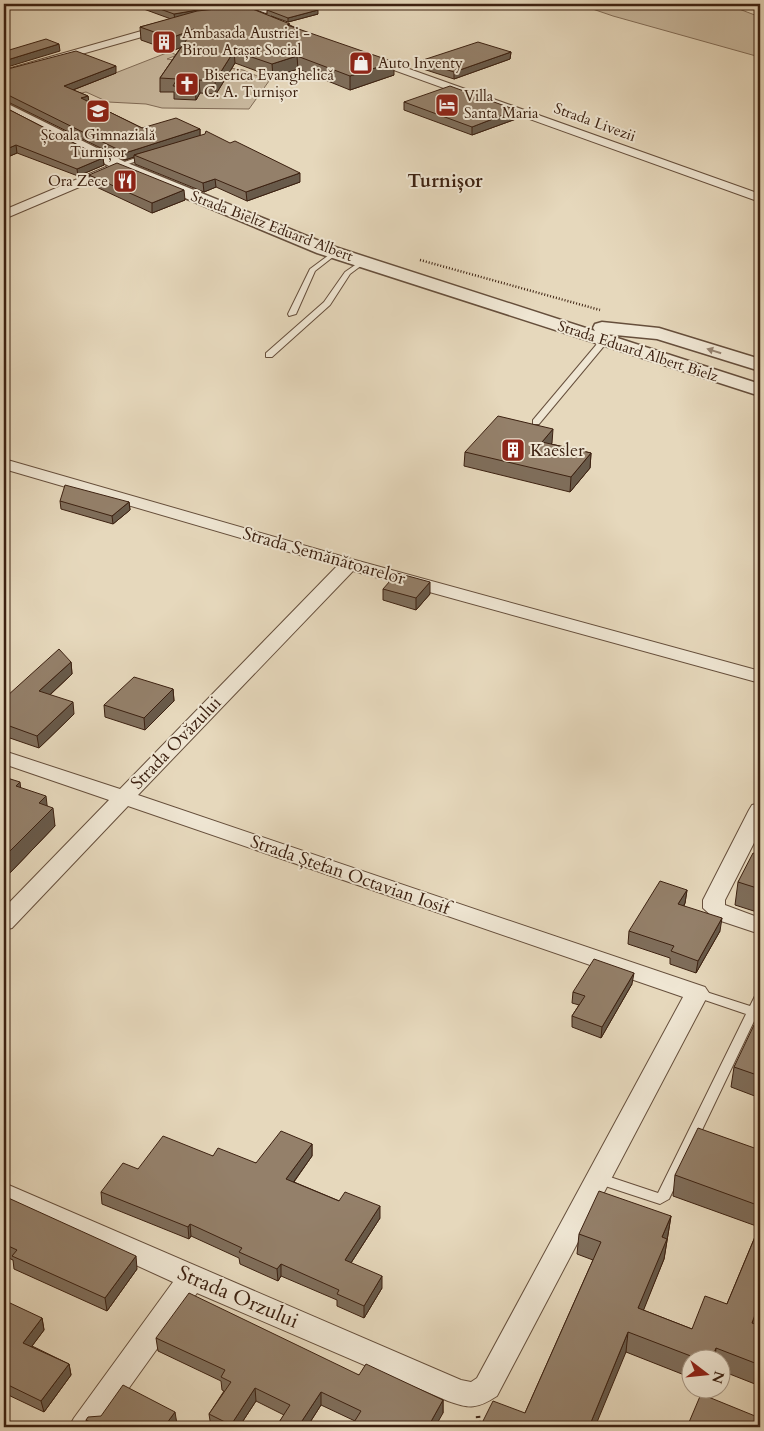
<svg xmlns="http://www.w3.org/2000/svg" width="764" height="1431" font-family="Cardo,serif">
<rect width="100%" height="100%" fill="#e6d8bc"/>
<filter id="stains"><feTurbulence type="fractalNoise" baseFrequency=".004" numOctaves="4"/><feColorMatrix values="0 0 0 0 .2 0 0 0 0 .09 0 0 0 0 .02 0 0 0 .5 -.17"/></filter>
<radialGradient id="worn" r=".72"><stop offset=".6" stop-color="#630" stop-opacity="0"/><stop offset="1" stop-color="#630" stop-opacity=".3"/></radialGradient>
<!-- green -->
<g fill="#c9b99f" stroke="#826d58">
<path d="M578 4H726L760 17V54L756 56 613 16Z"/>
<path d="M169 52 177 55 167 59 243 70 269 81 249 109 162 108 146 104 108 102 86 92 59 98 54 97Z"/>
</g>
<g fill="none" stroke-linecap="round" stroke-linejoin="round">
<!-- service casing -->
<g stroke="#664f3c" stroke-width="2">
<g id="service">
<path d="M147 154 150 156 149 157 119 167 116 165Z"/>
<path d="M333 252 338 253 315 271 296 314 289 316 288 314 310 269Z"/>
<path d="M361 261 366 262 350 274 330 305 272 357H266V353L324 302 345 272Z"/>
<path d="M602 338H608L609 340 539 424H533V420Z"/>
<path d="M697 989 750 1006 756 994 760 993V1018L756 1017 669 1199 660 1204 593 1182 591 1178 593 1174 598 1173 658 1193 659 1191 746 1014 693 996 691 993 693 990Z"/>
</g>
</g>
<!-- minor casing -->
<g stroke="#664f3c" stroke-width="2">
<g id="minor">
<path d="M217 4C230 3 238 9 248 9 266 10 283 3 301 4L296 7 259 14V18L237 16V13Z"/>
<path d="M166 24 171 27 170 29 4 76V70Z"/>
<path d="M370 55 760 194V202L366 60V56Z"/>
<path d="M113 164 119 168 117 171 4 219V210Z"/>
<path d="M4 459 355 560 760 671V683L353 571 138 795 705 987 709 993 497 1396C477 1409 470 1409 448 1401L197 1293 101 1427H69L74 1418 173 1282 4 1205V1183L461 1380 471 1382 477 1378 683 997 128 806 12 928 4 930V908L109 800 4 764V751L120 789 337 566 4 469Z"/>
<path d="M760 803V831L725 900V905L760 918V934L715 919 703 908V900L749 810 752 805Z"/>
</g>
</g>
<!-- tertiary casing -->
<g stroke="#664f3c" stroke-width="3">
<path id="tertiary" d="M4 102 125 162 329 245 595 331 593 328 595 324 602 322 659 328 760 359V371L657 339 605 334 760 384V396L317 253 113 168 4 112Z"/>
</g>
<!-- path-far1 -->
<path stroke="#3c2111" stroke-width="2.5" stroke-dasharray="1 2" stroke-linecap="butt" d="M420 260 600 310"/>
<!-- path -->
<path stroke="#3c2111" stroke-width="4.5" stroke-dasharray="2 3" stroke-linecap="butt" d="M478 1416 479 1427"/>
<!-- service -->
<use href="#service" fill="#efe6d3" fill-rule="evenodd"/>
<!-- minor -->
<use href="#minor" fill="#efe6d3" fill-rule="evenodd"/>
<!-- tertiary -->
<use href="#tertiary" fill="#efe6d3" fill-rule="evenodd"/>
</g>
<!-- wall -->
<g fill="#7f6e5b" stroke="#3c2111">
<path d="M130 4H224L227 5V8L242 6 236 4H274L251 8 267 14V10L318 14 288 22 271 16 394 75 350 90 298 69 273 77 235 63 216 94 200 93 196 100 174 99V92H160V78L181 47 172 51 141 40 140 27 171 19Z"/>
<path d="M511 52 510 59 454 79 420 68V61Z"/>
<path d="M4 70 116 73 73 90 88 96 89 102 142 128 200 129V136L300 182 247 201 216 187 204 192 135 164 134 157 125 160 4 100Z"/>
<path d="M404 102 516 110V119L472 135 404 110Z"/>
<path d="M4 107 103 158 104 165 78 176 17 153 10 156 4 153Z"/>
<path d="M89 175 185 200 152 213 90 184Z"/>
<path d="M552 443 551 444 591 453 590 468 570 492 464 466 465 452Z"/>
<path d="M60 501 129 502 130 510 113 524 61 509Z"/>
<path d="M760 518V536L755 535 756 526Z"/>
<path d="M383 589 430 594 416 610 383 600Z"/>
<path d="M71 662 72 674 50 695 74 714 39 748 4 736V695L7 696Z"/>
<path d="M173 689 174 701 145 730 105 717 104 705Z"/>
<path d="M4 777 47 806 55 826 8 875 4 873Z"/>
<path d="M760 855V913L735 905 738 882Z"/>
<path d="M687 890 685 903 684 906 720 931 696 973 670 964V958L628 944 629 931Z"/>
<path d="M632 984 601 1038 572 1027V1016L579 1005 572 1003 573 992Z"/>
<path d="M760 1027V1098L731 1087 734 1067Z"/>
<path d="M312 1144V1156L294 1182 380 1218 351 1263 382 1288 364 1318 337 1306V1300L281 1276 278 1281 240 1264 239 1258 191 1236 189 1239 102 1204 101 1192 138 1169 213 1156 256 1163Z"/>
<path d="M760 1150V1311L755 1324 760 1326V1386L722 1371V1358H692V1378L626 1352 525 1413 593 1260 577 1254 579 1234 671 1216 664 1259 643 1310 692 1329 727 1304 759 1227 673 1196 675 1175Z"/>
<path d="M4 1196 137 1269 107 1311 14 1269 13 1260 4 1256Z"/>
<path d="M4 1312 42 1318 44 1330 32 1346 69 1364 71 1375 44 1412 4 1393Z"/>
<path d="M156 1338 359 1375 443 1400V1413L355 1421 321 1405 307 1427H276L284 1415 256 1401 239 1427H211L209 1414 224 1391 222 1390 221 1381 158 1351Z"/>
<path d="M86 1420 177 1424 174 1427H87Z"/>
</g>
<!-- shaded-wall -->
<g fill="#685a4a" stroke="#3c2111">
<path d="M248 4H274L248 8Z"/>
<path d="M227 5V11L175 20 174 14Z"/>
<path d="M318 10V14L288 22V18Z"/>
<path d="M194 29 195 42 172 51 171 38Z"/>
<path d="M59 44 60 51 4 68V61Z"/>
<path d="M234 51 235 63 216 94 215 81Z"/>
<path d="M511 52 510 59 454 79V72Z"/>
<path d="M297 56 298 69 273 77 272 64Z"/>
<path d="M394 62V75L350 90V76Z"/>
<path d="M116 66V73L65 93 64 86Z"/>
<path d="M199 80 200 93 196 100 195 87Z"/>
<path d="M88 96 89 103 81 98Z"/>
<path d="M516 110V119L472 135V127Z"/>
<path d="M200 129V137L134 155V157L125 160V153Z"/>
<path d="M16 145 17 153 10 156 9 148Z"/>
<path d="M103 158 104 165 78 176 77 169Z"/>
<path d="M300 173V182L247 201 246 192Z"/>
<path d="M215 179 216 187 204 192 203 183Z"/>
<path d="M184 190 185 200 152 213V203Z"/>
<path d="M553 429 552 443 541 456 542 442Z"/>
<path d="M591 453 590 468 570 492 571 477Z"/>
<path d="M129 502 130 510 113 524 112 516Z"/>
<path d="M430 582V594L416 610V598Z"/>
<path d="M71 662 72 674 41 703 39 691Z"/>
<path d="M173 689 174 701 145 730 144 718Z"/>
<path d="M73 702 74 714 39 748 37 736Z"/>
<path d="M20 782 22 800 16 786Z"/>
<path d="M46 796 48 813 53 808 55 826 8 875 5 856 39 803Z"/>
<path d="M687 890 685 903 677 917 678 904Z"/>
<path d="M722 918 720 931 696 973 698 961Z"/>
<path d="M634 973 632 984 601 1038 602 1027Z"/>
<path d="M312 1144V1156L287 1191 286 1179Z"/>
<path d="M380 1206V1218L345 1272V1260Z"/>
<path d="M671 1216 664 1259 636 1329 638 1308 662 1237Z"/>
<path d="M190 1224 191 1236 189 1239 188 1227Z"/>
<path d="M136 1256 137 1269 107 1311 105 1298Z"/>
<path d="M281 1264V1276L278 1281 277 1269Z"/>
<path d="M382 1276V1288L364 1318V1306Z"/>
<path d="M760 1301V1311L748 1343 752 1323Z"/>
<path d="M42 1318 44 1330 26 1354 23 1343Z"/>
<path d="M628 1332 626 1352 595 1427H589Z"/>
<path d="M716 1348 715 1358H712Z"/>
<path d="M69 1364 71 1375 44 1412 41 1401Z"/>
<path d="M255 1388 256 1401 239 1427H231V1425Z"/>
<path d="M321 1392V1405L307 1427H298Z"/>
<path d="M443 1400V1413L435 1427H428Z"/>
<path d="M175 1412 177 1424 174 1427H164Z"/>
</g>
<!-- building -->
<g fill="#94806a" stroke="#3c2111">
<path d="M146 4H224L227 5 174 14Z"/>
<path d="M296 4H302L318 10 288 18 267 10Z"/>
<path d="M245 6 290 24 287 25 394 62 350 76 297 56 272 64 234 51 215 81 199 80 195 87 173 86 177 79 160 78 194 29 171 38 140 27 197 11Z"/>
<path d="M46 39 59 44 4 61V50L6 51Z"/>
<path d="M478 42 511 52 454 72 420 61Z"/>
<path d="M76 51 116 66 64 86 88 96 81 98 142 128 176 118 200 129 125 153 4 93V70Z"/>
<path d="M450 86 516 110 472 127 404 102Z"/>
<path d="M4 107 103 158 77 169 16 145 9 148 4 146Z"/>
<path d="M206 131 230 143 235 141 300 173 246 192 215 179 203 183 134 155 205 134Z"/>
<path d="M117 163 184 190 152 203 89 175Z"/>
<path d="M498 416 553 429 542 442 591 453 571 477 465 452Z"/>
<path d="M65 485 129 502 112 516 60 501Z"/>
<path d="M760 518V528L756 526Z"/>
<path d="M397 573 430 582 416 598 383 589Z"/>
<path d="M59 649 71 662 39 691 73 702 37 736 4 724V695L7 696Z"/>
<path d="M134 677 173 689 144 718 104 705Z"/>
<path d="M4 777 20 782 16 786 46 796 39 803 53 808 5 856H4Z"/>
<path d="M753 853 760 855V889L738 882Z"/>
<path d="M660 881 687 890 678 904 722 918 698 961 671 951 674 946 629 931Z"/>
<path d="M594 959 634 973 602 1027 572 1016 585 996 573 992Z"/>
<path d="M754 1025 760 1027V1076L734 1067Z"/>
<path d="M698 1128 760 1150V1206L675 1175Z"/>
<path d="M281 1131 312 1144 286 1179 339 1201 345 1192 380 1206 345 1260 382 1276 364 1306 337 1294 339 1290 281 1264 277 1269 239 1252 242 1248 190 1224 188 1227 101 1192 123 1163 138 1169 163 1136 213 1156 218 1148 256 1163Z"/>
<path d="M599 1191 671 1216 662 1237 667 1239 638 1308 692 1329 705 1296 727 1304 760 1225V1301L752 1323 760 1326V1365L716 1348 712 1358H696L628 1332 589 1427H480L493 1401 525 1413 601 1242 579 1234Z"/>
<path d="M4 1196 136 1256 105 1298 12 1256 17 1250 4 1244Z"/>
<path d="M189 1293 359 1375 366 1364 443 1400 428 1427H351L361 1411 321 1392 298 1427H276L290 1405 255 1388 231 1425 209 1414 231 1382 221 1377 225 1370 156 1338Z"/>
<path d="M10 1303 42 1318 23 1343 69 1364 41 1401 4 1383V1312Z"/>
<path d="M123 1385 175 1412 164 1427H100L86 1420 88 1417 101 1416Z"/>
<path d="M701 1394 760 1418V1427H687Z"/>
</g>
<!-- one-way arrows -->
<defs><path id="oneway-solid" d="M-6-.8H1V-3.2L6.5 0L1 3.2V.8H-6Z" transform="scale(1.25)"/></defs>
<use fill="#968472" href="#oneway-solid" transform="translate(714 351) rotate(-163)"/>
<!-- icons -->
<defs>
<g id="building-square" transform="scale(1.25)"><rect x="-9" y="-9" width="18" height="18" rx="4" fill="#8f2418" stroke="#efe6d3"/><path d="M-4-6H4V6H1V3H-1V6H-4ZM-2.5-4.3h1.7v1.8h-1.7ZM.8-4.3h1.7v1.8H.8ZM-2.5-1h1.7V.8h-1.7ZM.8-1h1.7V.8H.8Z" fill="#fff"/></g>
<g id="shop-square" transform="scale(1.25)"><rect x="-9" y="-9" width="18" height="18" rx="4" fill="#8f2418" stroke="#efe6d3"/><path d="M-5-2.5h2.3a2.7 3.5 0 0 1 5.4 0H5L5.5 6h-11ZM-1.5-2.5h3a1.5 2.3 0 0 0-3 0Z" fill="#fff"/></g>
<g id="church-square" transform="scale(1.25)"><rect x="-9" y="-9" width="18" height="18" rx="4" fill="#8f2418" stroke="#efe6d3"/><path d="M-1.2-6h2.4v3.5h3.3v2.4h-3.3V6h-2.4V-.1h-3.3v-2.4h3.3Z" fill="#fff"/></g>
<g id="hotel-square" transform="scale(1.25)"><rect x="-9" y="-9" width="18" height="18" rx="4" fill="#8f2418" stroke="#efe6d3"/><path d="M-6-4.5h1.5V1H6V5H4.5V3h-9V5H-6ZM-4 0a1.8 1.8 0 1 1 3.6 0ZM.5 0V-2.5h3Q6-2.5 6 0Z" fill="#fff"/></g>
<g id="school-square" transform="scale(1.25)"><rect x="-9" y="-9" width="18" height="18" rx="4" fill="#8f2418" stroke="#efe6d3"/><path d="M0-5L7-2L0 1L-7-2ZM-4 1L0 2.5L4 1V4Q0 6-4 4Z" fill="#fff"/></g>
<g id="restaurant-square" transform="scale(1.25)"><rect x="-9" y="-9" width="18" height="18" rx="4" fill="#8f2418" stroke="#efe6d3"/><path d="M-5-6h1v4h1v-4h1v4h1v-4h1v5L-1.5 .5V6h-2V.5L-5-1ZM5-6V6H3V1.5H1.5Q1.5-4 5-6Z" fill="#fff"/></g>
</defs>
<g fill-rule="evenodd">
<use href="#building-square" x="164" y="42"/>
<use href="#shop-square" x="361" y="63"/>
<use href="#church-square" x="187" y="84"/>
<use href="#hotel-square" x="447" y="105"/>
<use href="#school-square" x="98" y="111"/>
<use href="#restaurant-square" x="125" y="181"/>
<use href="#building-square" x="513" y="450"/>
</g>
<g text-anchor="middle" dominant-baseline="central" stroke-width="4" stroke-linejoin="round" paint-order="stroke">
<!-- far-poi labels -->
<g font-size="15" fill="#3c2111" stroke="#efe6d3" text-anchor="start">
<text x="182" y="33">Ambasada Austriei -<tspan x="182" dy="17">Birou Atașat Social</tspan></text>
<text x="378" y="63">Auto Inventy</text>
<text x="204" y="75">Biserica Evanghelică<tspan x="204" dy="17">C. A. Turnișor</tspan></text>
<text x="464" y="96">Villa<tspan x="464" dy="17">Santa Maria</tspan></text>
<text x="98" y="135" text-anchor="middle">Școala Gimnazială<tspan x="98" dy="17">Turnișor</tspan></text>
<text x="108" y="181" text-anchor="end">Ora Zece</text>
</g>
<!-- far-street labels -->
<g font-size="15" fill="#3c2111" stroke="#efe6d3">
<text transform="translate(595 122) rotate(20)">Strada Livezii</text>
<text transform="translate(272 226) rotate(21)">Strada Bieltz Eduard Albert</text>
<text transform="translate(638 351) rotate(18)">Strada Eduard Albert Bielz</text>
</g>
<!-- poi labels -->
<g font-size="18" fill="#3c2111" stroke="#efe6d3" text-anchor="start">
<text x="530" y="450">Kaesler</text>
</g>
<!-- street labels -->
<g font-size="18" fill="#3c2111" stroke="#efe6d3">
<text transform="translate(324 556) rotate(16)">Strada Semănătoarelor</text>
<text transform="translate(176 743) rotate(-46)">Strada Ovăzului</text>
<text transform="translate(350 875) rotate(19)">Strada Ștefan Octavian Iosif</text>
</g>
<!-- far-district labels -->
<g font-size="19" font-weight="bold" fill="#3c2111" stroke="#efe6d3">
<text x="445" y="181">Turnișor</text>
</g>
<!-- near-street labels -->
<g font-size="21" fill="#3c2111" stroke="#efe6d3">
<text transform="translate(238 1297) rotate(23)">Strada Orzului</text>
</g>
</g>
<!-- margin -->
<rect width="764" height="1431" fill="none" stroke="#e6d8bc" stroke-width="20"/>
<rect x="5" y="5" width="754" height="1421" fill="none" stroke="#3c2111" stroke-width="2.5"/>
<rect x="10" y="10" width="744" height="1411" fill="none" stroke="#3c2111"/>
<!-- north arrow -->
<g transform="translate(706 1374) rotate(106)"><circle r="24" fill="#efe6d3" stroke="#a79785"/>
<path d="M0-4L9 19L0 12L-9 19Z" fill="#8f2418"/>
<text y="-8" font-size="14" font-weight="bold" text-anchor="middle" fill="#3c2111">N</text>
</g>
<rect width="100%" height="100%" filter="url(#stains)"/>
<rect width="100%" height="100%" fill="url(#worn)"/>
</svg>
